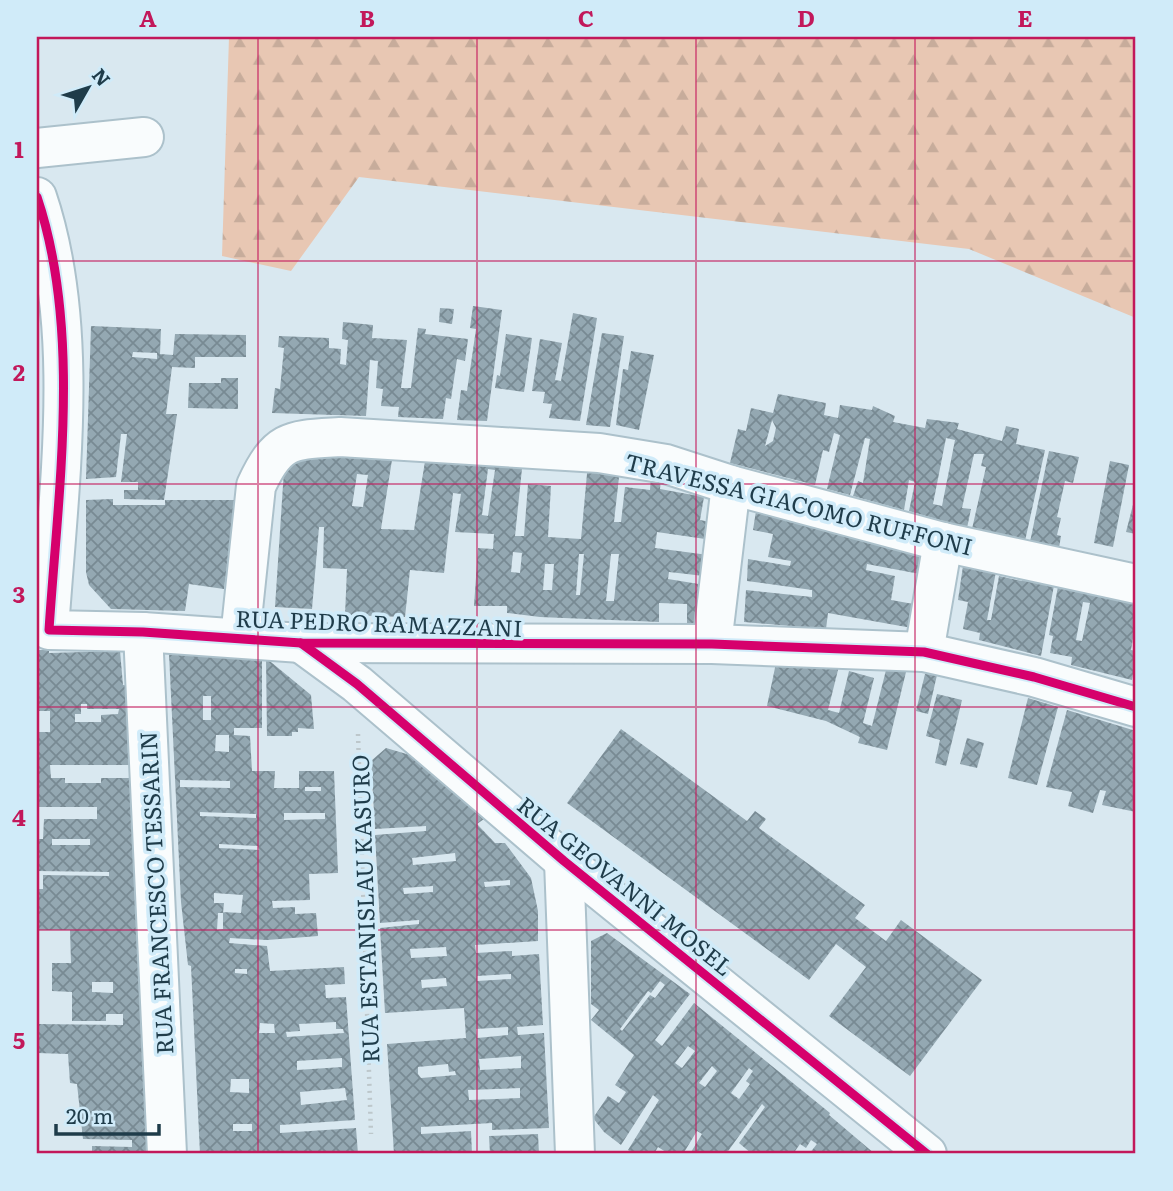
<svg xmlns="http://www.w3.org/2000/svg" width="1173" height="1191" font-family="Literata,serif">
<defs>
<pattern id="forest-firs" width="22" height="20" patternUnits="userSpaceOnUse" patternTransform="scale(1.75)"><rect width="22" height="20" fill="#e8c7b3"/><path d="M5 1l3.5 6h-7zM16 11l3.5 6h-7z" fill="#c7ac9b"/></pattern>
<pattern id="building-cross-hatch" width="8" height="8" patternUnits="userSpaceOnUse" patternTransform="scale(1.75)"><rect width="8" height="8" fill="#94a8b2"/><path d="M0 0l8 8M0 8l8-8" fill="none" stroke="#788a93"/></pattern>
</defs>
<rect width="100%" height="100%" fill="#d9e8f0"/>
<!-- forest -->
<path fill="url(#forest-firs)" d="M229 37H1136V318L969 249 359 177 291 271 222 256Z"/>
<!-- building -->
<g fill="url(#building-cross-hatch)" fill-rule="evenodd">
<path d="M473 306 502 310 487 421 457 420 461 390 467 391 476 329 470 328Z"/>
<path d="M440 308 454 309 452 324 439 322Z"/>
<path d="M573 313 597 318 580 421 549 418 552 404 543 403 545 392 532 391 540 339 562 343 555 380 561 381Z"/>
<path d="M343 322 373 325 372 338 407 340 401 388H411L418 328 426 329 425 334 468 339 465 361 457 359 451 399 446 398 443 419 398 417 399 407 381 406 383 389 376 388 378 361 370 360 366 416 272 413 275 388 280 389 284 348 278 347 279 336 329 338V348L341 349 340 364 346 365 348 340 342 339Z"/>
<path d="M91 326 161 329 160 354 173 355 175 334 246 335V357H195V368L172 367 166 414H177L164 500 124 499V490H138V482H121L127 434H121L116 477 86 479ZM133 352 157 353V359L132 357Z"/>
<path d="M602 333 624 336 610 427 586 425Z"/>
<path d="M506 334 532 338 524 392 495 388 497 375 500 376Z"/>
<path d="M631 351 654 355 639 430 616 425 623 369 628 370Z"/>
<path d="M221 378H238V409L188 408 189 383H221Z"/>
<path d="M778 394 826 403 824 415 838 418 840 405 872 410 873 406 895 416 893 422 925 428 927 419 959 423 957 429 1002 441 1006 426 1019 429 1016 444 1045 450 1025 541 972 529 986 467 981 466 984 454H974L962 508 971 509 967 528 909 511 915 482 909 480 904 510 853 496 858 481 863 483 870 439 865 438 850 495 827 489 840 435 834 433 829 452 823 450 815 485 730 463 738 429 746 431 751 408 773 413ZM772 420 776 428 773 441 765 446ZM946 438 955 440 942 506 933 504Z"/>
<path d="M1049 451 1079 457 1073 483 1065 481 1057 517 1061 518 1057 535 1061 536 1059 548 1030 542Z"/>
<path d="M359 455V458L392 460 381 529 414 530 426 455 523 459 515 536H524L528 484 551 486 548 537 581 539 588 463 620 468 614 522H621L625 487 650 490 651 477 661 479 660 489 704 497 700 520 721 524 719 541 657 532 655 548 716 556 713 577 669 572 668 579 711 586 705 623H687V604L659 603V622L540 617 507 613V606H474L478 548 493 549 494 534 455 532 461 494 453 493 444 573 410 570 405 617 345 615 347 569 323 568 324 527H319L312 609 275 607 284 470 291 457ZM488 469 495 470 488 516 482 515ZM357 474 368 475 363 507 352 506ZM513 552 522 553 520 573 511 572ZM579 554H584L580 595H576ZM611 554H619L614 601H606ZM545 564H554L552 590H543Z"/>
<path d="M1110 461 1129 465 1113 547 1094 543Z"/>
<path d="M1136 493V534L1126 532Z"/>
<path d="M113 499V505H165V500H236L224 589 189 584 185 611 111 609 89 585 86 572V500Z"/>
<path d="M756 511 922 548 925 575 867 564 866 570 895 576 891 600 919 605 912 628 828 613 826 629 744 622 746 590 812 597V590L747 581 748 559 790 566 791 561 768 557 773 534 753 530Z"/>
<path d="M964 559 997 566 987 620H991L999 576 1022 581 1024 573 1055 580 1041 656 979 640 980 633 963 629 968 602 958 600Z"/>
<path d="M1059 581 1136 597V621L1131 650 1136 651V657L1132 680 1071 665 1072 657 1050 653 1053 636 1049 635ZM1083 602 1090 603 1082 641 1076 640Z"/>
<path d="M37 650H49V653L120 651 123 685 128 686 133 765H50L51 778H65V783H101V778H132L156 1154H92V1146L132 1147V1140L83 1139 77 1084 70 1083 68 1054 37 1053V1024L123 1025V1014H106V1021H72V992L52 991V963H71L70 930H37V889H43V875L109 876V872L37 871V839H43L44 819H97V807H37V732H50V711H37ZM81 704H87V709H119L118 714 101 715V722H75V714H81ZM52 839H90V845H52ZM92 982H113V993L92 992Z"/>
<path d="M169 654 262 656V728H234V735L250 736 252 771H275L274 788H299V771H334L338 873 309 874 310 900 272 901 273 908 295 907V914L316 913 318 936 267 940 230 938 229 943 267 946 270 971 344 967 345 984 325 985 326 998 346 997 355 1120 280 1125V1133L356 1128 358 1154H200L191 966 188 965 181 902ZM203 696H211V720H203ZM216 735H229V752L215 751ZM180 780 230 781V788L180 787ZM305 787H321V791H305ZM200 812 256 814V818L200 816ZM284 813H325V819L284 820ZM219 844 258 846 259 850 219 848ZM214 893 243 895 241 913 223 912V929L217 930 218 913H223L224 903H214ZM235 969H247V974L235 973ZM336 1022V1029H343L344 1033 287 1037 286 1032 300 1031 299 1024ZM260 1023 274 1024 275 1033H259ZM342 1058V1067L297 1070V1061ZM231 1079H249V1093L230 1092ZM345 1088 347 1100 301 1105 300 1092ZM233 1124H252V1131H233Z"/>
<path d="M266 658 311 695 314 729 298 728V732H292V736H267Z"/>
<path d="M776 663 839 666 828 710 839 713 849 671 874 678 863 723 872 726 886 670 906 672 887 750 858 743 860 737 826 721 767 706Z"/>
<path d="M925 674 937 675 928 714 916 711Z"/>
<path d="M937 694 962 700 946 766 935 763 940 740 926 736Z"/>
<path d="M1028 698 1058 707 1037 785 1008 778Z"/>
<path d="M1067 710 1136 731V812L1102 805 1106 791 1100 790 1093 813 1068 806 1072 792 1046 787Z"/>
<path d="M621 729 747 821 755 811 766 819 759 828 865 905 855 918 886 941 901 920 982 980 910 1076 829 1016 866 967 836 944 809 980 567 803Z"/>
<path d="M967 738 984 743 977 768 960 764Z"/>
<path d="M386 748 434 762 446 786 454 783 484 819 477 824 495 843H505L531 878 538 911V941L475 945 476 953 512 951V956L539 954 543 1025 517 1027 518 1035 544 1033 549 1128 492 1130V1123L421 1127V1134L471 1131 472 1154H394L387 1044 466 1038 464 1008 385 1013 380 928 419 924V920L380 923 375 835 426 831V826L375 829 371 761ZM455 853 456 861 413 865 412 858ZM510 880V885L485 887 484 882ZM433 886V892L404 894 403 888ZM446 947 447 956 411 958 410 949ZM511 974V979L477 981V976ZM446 978 447 986 422 988 421 980ZM508 1027V1035L477 1038 476 1029ZM521 1056V1068L480 1070 479 1059ZM448 1064 449 1072 455 1071 456 1075 421 1078 418 1074V1067ZM520 1088V1098L469 1100 468 1090Z"/>
<path d="M607 933 690 994 655 1040 662 1046 694 1003 830 1113 829 1115 875 1154H809L817 1144 811 1140 806 1148 800 1144 793 1154H752L739 1143 765 1107 762 1104 726 1154 691 1152 702 1134 697 1131 683 1154H669L658 1147 654 1154H634L628 1150 659 1100 653 1095 621 1145 604 1132 593 1118 608 1096 619 1103 626 1092 615 1085 634 1055 591 1020 599 1010 591 1004V941ZM660 981 665 985 655 998 650 995 622 1031 620 1029 648 991 651 993ZM688 1046 695 1051 682 1068 675 1063ZM712 1066 717 1071 705 1087 699 1083ZM749 1068 753 1071 746 1081 750 1084 739 1099 731 1093Z"/>
<path d="M538 1134 539 1154H490L489 1136Z"/>
</g>
<g fill="none" stroke-linecap="round" stroke-linejoin="round">
<!-- minor casing -->
<g stroke="#acc1cb" stroke-width="42">
<g id="minor">
<path d="M37 148 144 137"/>
<path d="M37 197C82 330 58 492 49 630L143 632 301 643 712 644 924 652 1034 677 1136 707"/>
<path d="M143 632 167 1154"/>
<path d="M240 638 256 486C278 438 291 440 340 437L599 453 666 464 731 485 943 542 1136 584"/>
<path d="M301 643 357 684 564 861 927 1154"/>
<path d="M712 644 731 485"/>
<path d="M924 652 943 542"/>
<path d="M564 861 575 1154"/>
</g>
</g>
<!-- path -->
<path stroke="#bdc7cb" stroke-width="4.5" stroke-dasharray="2 5" stroke-linecap="butt" d="M358 734 371 1134"/>
<!-- minor -->
<use href="#minor" stroke="#f9fcfd" stroke-width="38"/>
<!-- cycleway casing -->
<g stroke="#d0ebf9" stroke-width="13">
<g id="cycleway">
<path d="M37 197C82 330 58 492 49 630L143 632 301 643 712 644 924 652 1034 677 1136 707"/>
<path d="M301 643 357 684 564 861 927 1154"/>
</g>
</g>
<!-- cycleway -->
<use href="#cycleway" stroke="#d6006c" stroke-width="9"/>
</g>
<!-- grid -->
<path fill="none" stroke="#c2185b" stroke-width="2" stroke-opacity="0.55" d="M258 37V1154M477 37V1154M696 37V1154M915 37V1154M37 261H1136M37 484H1136M37 707H1136M37 930H1136"/>
<g text-anchor="middle" dominant-baseline="central" stroke-width="7" stroke-linejoin="round" paint-order="stroke">
<!-- street labels -->
<g font-size="23" fill="#1f3c4a" stroke="#d0ebf9">
<text transform="translate(799 503) rotate(14)">TRAVESSA GIACOMO RUFFONI</text>
<text transform="translate(379 622) rotate(2)">RUA PEDRO RAMAZZANI</text>
<text transform="translate(626 885) rotate(39)">RUA GEOVANNI MOSEL</text>
<text transform="translate(155 893) rotate(-93)">RUA FRANCESCO TESSARIN</text>
<text transform="translate(364 909) rotate(-92)">RUA ESTANISLAU KASURO</text>
</g>
</g>
<!-- border -->
<rect width="1173" height="1191" fill="none" stroke="#d0ebf9" stroke-width="77"/>
<!-- north arrow -->
<g transform="translate(88 88) rotate(51)" stroke="#d0ebf9" stroke-width="5" paint-order="stroke">
<path d="M0-5L12 26L0 18L-12 26Z" fill="#1f3c4a"/>
<text y="-10" font-size="19" font-weight="bold" text-anchor="middle" fill="#1f3c4a">N</text>
</g>
<!-- scale -->
<path d="M56 1124v10h103v-10" fill="none" stroke="#1f3c4a" stroke-width="3.5"/>
<text x="66" y="1124" font-size="21" fill="#1f3c4a" stroke="#d0ebf9" stroke-width="5" paint-order="stroke">20 m</text>
<rect x="38" y="38" width="1096" height="1114" fill="none" stroke="#c2185b" stroke-width="2.5"/>
<g font-size="23" text-anchor="middle" font-weight="bold" fill="#c2185b">
<text x="148" y="27">A</text>
<text x="367" y="27">B</text>
<text x="586" y="27">C</text>
<text x="806" y="27">D</text>
<text x="1025" y="27">E</text>
<text x="19" y="158">1</text>
<text x="19" y="381">2</text>
<text x="19" y="603">3</text>
<text x="19" y="826">4</text>
<text x="19" y="1049">5</text>
</g>
</svg>
